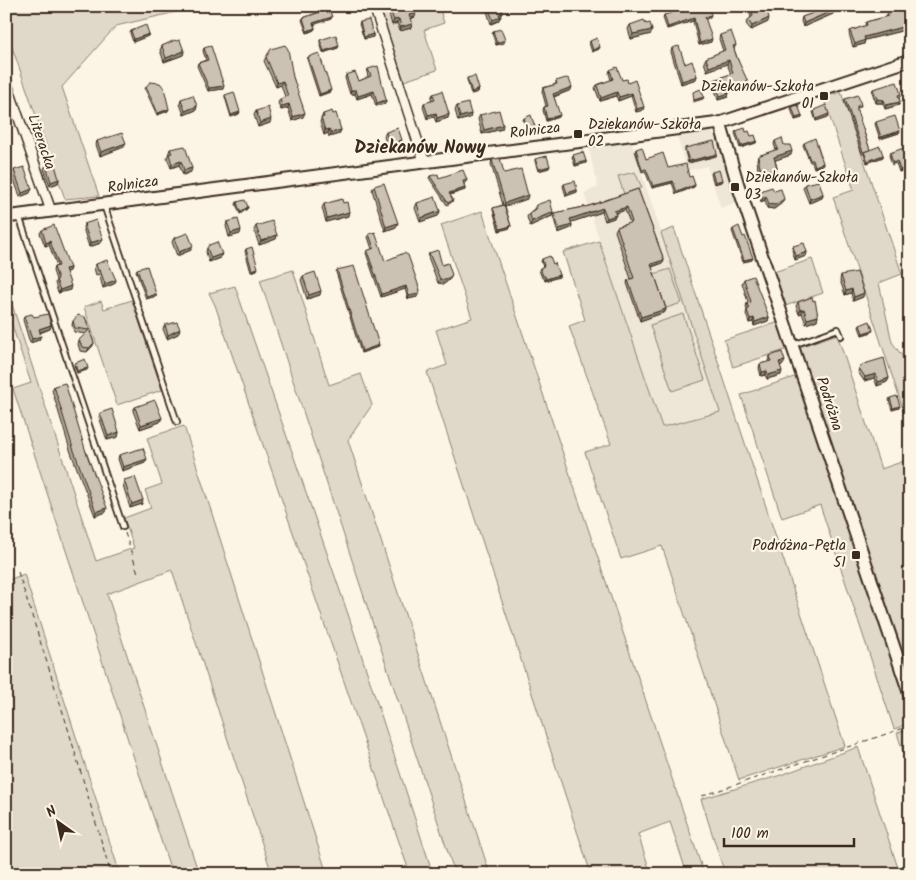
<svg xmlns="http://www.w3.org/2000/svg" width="916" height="880" font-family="Kalam,sans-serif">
<rect width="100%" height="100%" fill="#fcf5e5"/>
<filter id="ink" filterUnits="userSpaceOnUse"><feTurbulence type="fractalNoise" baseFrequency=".02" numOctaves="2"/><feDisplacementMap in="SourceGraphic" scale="10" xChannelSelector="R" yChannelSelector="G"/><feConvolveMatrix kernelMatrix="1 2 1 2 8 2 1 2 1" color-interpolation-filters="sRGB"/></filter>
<g filter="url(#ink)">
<!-- built -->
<g fill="#eee6d6">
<path d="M711 132 717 137 739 201 721 208 707 166 687 171 677 136Z"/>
<path d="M631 141 721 412 662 427 584 193 598 187 588 146Z"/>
</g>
<!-- green -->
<g fill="#e0d8c8" stroke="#8e8173">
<path d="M6 6H202L116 26 62 87 99 196 65 199 6 30Z"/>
<path d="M379 6H439L444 23 424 30 437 70 404 81Z"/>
<path d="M841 92 902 274 879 283 892 342 910 367V430L833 197 854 190 823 97Z"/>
<path d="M635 172 642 188 624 194 618 176Z"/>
<path d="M482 211 495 251 704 874H687L670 822 638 834 651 874H591L427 372 447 365 436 330 472 318 441 225Z"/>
<path d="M674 228 845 746 739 780 662 546 621 559 585 452 611 444 569 326 585 320 563 252 599 241 662 427 720 412 661 233Z"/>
<path d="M812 259 823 293 785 306 774 272Z"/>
<path d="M670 269 682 303 666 308 654 274Z"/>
<path d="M293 270 329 385 361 374 372 405 348 440 490 874H455L260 280Z"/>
<path d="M6 286 96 561 134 548 124 518 151 508 145 490 162 484 147 438 184 426 327 874H272L172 570 107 594 199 874H172L13 389 31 383 6 307Z"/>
<path d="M235 286 349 617 433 874H410L215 305 209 293Z"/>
<path d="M132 300 162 390 117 405 84 307 101 301 104 309Z"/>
<path d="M683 314 705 380 672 391 650 325Z"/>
<path d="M779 322 788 349 733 367 724 340Z"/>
<path d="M837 334 881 469 910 459V680L799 347Z"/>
<path d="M797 376 910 715V723L894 729 820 505 782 518 741 395Z"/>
<path d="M24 574 120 874H6V581Z"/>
<path d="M910 729V773L897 733Z"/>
<path d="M858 747 900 874H725L701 799 781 775Z"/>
</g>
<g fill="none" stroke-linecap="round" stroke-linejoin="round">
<!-- service casing -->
<g stroke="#3b2a1e" stroke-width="8">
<g id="service">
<path d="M104 205 177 422"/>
<path d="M19 216 123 527"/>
<path d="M793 345 838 329 841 336"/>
</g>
</g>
<!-- minor casing -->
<g stroke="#3b2a1e" stroke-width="12">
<g id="minor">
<path d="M374 6 424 161"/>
<path d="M6 81 51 211"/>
</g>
</g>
<!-- tertiary casing -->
<g stroke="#3b2a1e" stroke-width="15">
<g id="tertiary">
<path d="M720 123 738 185 910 695"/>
<path d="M6 217 720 123 910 60"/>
</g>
</g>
<!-- path -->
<g stroke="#3b2a1e" stroke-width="1" stroke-dasharray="5 4" stroke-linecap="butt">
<path d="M125 533 139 576"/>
<path d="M18 572 66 722 111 874"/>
<path d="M702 796 910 726"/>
</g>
<!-- service -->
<use href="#service" stroke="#fcf5e5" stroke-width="4.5"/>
<!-- minor -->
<use href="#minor" stroke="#fcf5e5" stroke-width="9"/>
<!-- tertiary -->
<use href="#tertiary" stroke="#fcf5e5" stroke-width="11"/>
</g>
<!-- wall -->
<g fill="#afa79a" stroke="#3b2a1e">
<path d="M487 6H501L503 13 498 21 491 24 486 8Z"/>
<path d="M812 6H833L834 10 833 14 803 27 801 21 802 17 814 13Z"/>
<path d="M319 10 331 19 314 24 315 28 314 30 307 33 302 20 303 18 319 12Z"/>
<path d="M390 10 415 17 410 19 412 24 411 28 400 31 397 23 392 25 389 14Z"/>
<path d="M700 10 710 17 705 19 711 42 699 45 693 21 667 29 663 18 664 15Z"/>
<path d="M752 11 768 22 751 30 746 24 748 20 751 17 750 15Z"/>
<path d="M898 12 910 17V38L905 30 865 40 864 44 853 47 849 34 850 31 865 26 866 22 886 17 887 14Z"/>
<path d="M360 22 373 34V37L364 39 359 24Z"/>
<path d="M646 24 651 34 631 39 628 29 630 25Z"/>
<path d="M131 31 149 34 148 36 133 42 130 33Z"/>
<path d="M493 31 505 40 504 43 496 45 492 33Z"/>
<path d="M720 35 736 45 734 49 747 86 729 92 728 97 718 100 713 83 714 80 731 74 727 64 707 71 704 62 706 58 723 51 719 39Z"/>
<path d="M320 40 338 48 323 53 320 42Z"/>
<path d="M176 41 184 51 183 55 164 62 160 50 162 46Z"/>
<path d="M590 41 599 49 592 52 589 43Z"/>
<path d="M204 48 223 89 208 91 197 66 198 63 206 60 203 51Z"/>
<path d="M672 48 697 76 696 79 681 84 671 52Z"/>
<path d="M266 57 293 77 303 117 292 121 288 108 281 110 278 103 280 99 285 97 281 85 276 87 264 61Z"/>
<path d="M308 57 330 92 319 96 307 59Z"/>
<path d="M368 69 386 100 385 104 376 106 372 94 357 99 355 94H350L345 78 346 75 359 81 368 77 367 72Z"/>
<path d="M610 70 622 80 628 83 643 110 636 112 631 96 618 101 616 96 600 101 595 88 597 85 611 80 609 73Z"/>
<path d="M467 78 479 89 478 92 471 94 467 80Z"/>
<path d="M556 81 571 90 554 97 559 117 546 121 543 110 544 107 546 106 542 91 543 88 556 84Z"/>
<path d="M146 87 168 111 157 115 145 89Z"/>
<path d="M873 89 901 94 900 97H899L900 102 899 105 885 109 883 103H876L872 92Z"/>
<path d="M433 94 449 114 448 118 436 122 434 117 427 119 423 107 424 103 432 101 431 98Z"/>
<path d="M225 95 239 114 231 117 225 97Z"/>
<path d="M181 99 197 106 196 110 184 115 180 104Z"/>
<path d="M845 99 861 105 860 107 857 108V111L870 150 883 155V157L867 163 864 154H862L844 101Z"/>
<path d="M457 106 471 114 470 118 458 121 455 110Z"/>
<path d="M792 107 802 116V118L795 120 791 109Z"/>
<path d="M814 110 828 117 816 121 813 112Z"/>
<path d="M256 111 270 123 258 127 254 115Z"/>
<path d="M323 114H333L341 130 339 134 329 137 328 133 324 135 320 122Z"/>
<path d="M480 115 502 129 482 134 478 119Z"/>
<path d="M524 118 534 129 527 131 523 120Z"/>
<path d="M876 122 899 133 880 139 875 124Z"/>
<path d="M736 131 751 136 757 141 756 143 740 148 735 133Z"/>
<path d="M386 132 400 145H399L398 148 388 151 384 136Z"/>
<path d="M97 141 126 143 124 147 100 156 96 145Z"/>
<path d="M775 141 784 145 791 155 775 160 777 168 776 171 762 176 760 171 758 172 757 159 758 156 776 150 774 144Z"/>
<path d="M804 143 823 165 814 168 812 162H810L803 145Z"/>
<path d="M685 148 717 154 716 156 688 163 685 151Z"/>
<path d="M170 149 191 172 183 175 179 165 171 168 167 158Z"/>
<path d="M636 149 646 159 689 177 695 185 694 187 676 194 672 183 652 188 645 171 642 172 635 151Z"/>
<path d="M890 153 910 159V168L899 172 896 163 892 165 889 155Z"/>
<path d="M573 155 586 161V163L575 166 572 157Z"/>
<path d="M535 159 549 168 538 171 535 161Z"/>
<path d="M492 160 527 199 505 206 511 226 510 228 499 231 493 210V208L503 205 491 164Z"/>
<path d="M46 165 59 179 58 183 50 186 44 169Z"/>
<path d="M14 170 30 193 20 197 12 174Z"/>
<path d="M712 172 722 180 721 182 714 184 711 174Z"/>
<path d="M430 176 439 178 467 180 466 182 464 183 465 190 450 195 453 200 452 202 447 205 429 178Z"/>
<path d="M564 184 577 190V192L566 196 563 186Z"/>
<path d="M805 184 823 194 822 198 809 203 803 188Z"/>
<path d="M374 186 396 227 385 231 372 190Z"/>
<path d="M638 189 664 260 663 263 652 267 666 309 665 312 640 321 627 283 628 280 631 279 615 231 617 227 630 223 625 210 615 214 616 215 614 218 605 221 602 212 571 222 572 225 571 228 558 233 553 216 554 213 589 206Z"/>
<path d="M760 191H774L782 203 774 209 767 208 765 200 761 202 759 195Z"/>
<path d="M237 202 248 207 247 209 240 214 236 204Z"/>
<path d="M417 203 440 211 438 216 420 222 415 208Z"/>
<path d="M324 204 348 216 326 222 322 208Z"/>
<path d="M536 205 553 212 552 216 530 226 527 217 529 213 534 209Z"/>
<path d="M227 222 240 234 229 237 226 226Z"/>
<path d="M84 224 101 243 89 247 83 228Z"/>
<path d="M256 226 277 235 276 239 259 245 254 230Z"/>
<path d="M733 229 752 260 743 262 732 231Z"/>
<path d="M42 230 70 268 69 271 66 272 70 290 58 293 55 283 56 280 53 271 54 267 57 266 49 245 45 246 40 233Z"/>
<path d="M369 234 385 261 417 297 408 299 405 289 381 297 366 253 367 251 372 249 368 237Z"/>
<path d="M174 238 191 250 177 256 172 242Z"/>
<path d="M793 246 807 252 806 256 795 260 792 250Z"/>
<path d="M207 248 222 254 220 258 209 262 206 252Z"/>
<path d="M246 249 257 270 251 272 245 251Z"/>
<path d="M429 253 452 275 450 279 444 284 438 283 428 257Z"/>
<path d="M542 259 553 264 559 275V277L545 281 544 278H542L539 270 540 268 543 267 541 261Z"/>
<path d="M96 264 116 280 114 284 103 288 99 274 96 275 94 268Z"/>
<path d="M137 269 156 294V296L146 299 136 271Z"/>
<path d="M337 270 379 345 378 347 361 353 336 272Z"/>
<path d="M841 275 863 297 853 301 851 293 845 295 840 280Z"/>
<path d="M303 276 320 295 307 299 301 280Z"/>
<path d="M744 279 769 317 768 321 754 326 753 322 749 323 746 314 747 310 746 307 747 303 748 302 742 283Z"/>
<path d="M798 302 818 316 817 320 806 324 802 313 799 314 796 306Z"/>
<path d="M24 316 34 317 51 325 50 329 40 333 39 340 30 343 23 320Z"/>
<path d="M85 317 94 343 92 347 87 352 80 351 78 344 79 340 85 334 74 332 72 325 73 321Z"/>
<path d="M165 325 178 334 167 339 163 329Z"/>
<path d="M860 325 872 332 862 335 859 327Z"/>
<path d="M770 356 783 365 780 366 781 375 767 379 765 375 761 376 759 368 760 364 769 362 768 360Z"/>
<path d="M75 363 87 370 77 373 74 365Z"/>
<path d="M859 368 889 378 887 382 877 386 874 378 864 381 858 372Z"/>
<path d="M54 386 86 452 106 512 95 516 70 450 52 390Z"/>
<path d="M890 398 899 408 892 410 889 400Z"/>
<path d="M135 407 160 422 140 429 133 411Z"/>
<path d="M100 413 119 432 118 437 107 440 99 417Z"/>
<path d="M119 455 145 463 122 471 118 459Z"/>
<path d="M124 480 142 504 130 508 123 485Z"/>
</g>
<!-- shaded-wall -->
<g fill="#8f887d" stroke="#3b2a1e">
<path d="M834 10 833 14 803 27 804 23Z"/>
<path d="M416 13 415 17 408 19 409 15Z"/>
<path d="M503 13 498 21 491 24 493 20 499 14Z"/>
<path d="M711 15 710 17 704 20 705 17Z"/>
<path d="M332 17 331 19 313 25V23Z"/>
<path d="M694 18 693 21 667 29 668 27Z"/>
<path d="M769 18 768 22 751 30 752 26Z"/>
<path d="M399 19 397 23 392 25 394 20Z"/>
<path d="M412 24 411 28 400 31 401 27Z"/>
<path d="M906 26 905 30 865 40 864 44 853 47 855 44 864 37Z"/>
<path d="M315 28 314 30 307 33V31Z"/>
<path d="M652 30 651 34 631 39 633 34Z"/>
<path d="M149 34 148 36 133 42 134 39Z"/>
<path d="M373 34V37L364 39V37Z"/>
<path d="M712 39 711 42 699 45 700 43Z"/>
<path d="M505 40 504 43 496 45 497 43Z"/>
<path d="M339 46 338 48 323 53 324 51Z"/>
<path d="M600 47 599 49 592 52 593 50Z"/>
<path d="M184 51 183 55 164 62 166 58Z"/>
<path d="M729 60 727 64 707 71 709 67Z"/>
<path d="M697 76 696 79 681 84 682 81Z"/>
<path d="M283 81 281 85 276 87 277 83Z"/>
<path d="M748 82 747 86 727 93 728 89Z"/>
<path d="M224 86 223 89 208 91 209 88Z"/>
<path d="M572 87 571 90 552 97 553 94Z"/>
<path d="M479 89 478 92 471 94 472 92Z"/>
<path d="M331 90 330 92 319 96 320 94Z"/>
<path d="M351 90H356L355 94H350Z"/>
<path d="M374 91 372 94 357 99 358 96Z"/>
<path d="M617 92 616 96 600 101 601 98Z"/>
<path d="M632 93 631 96 618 101 619 97Z"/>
<path d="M729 93 728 97 718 100 720 96Z"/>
<path d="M704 97 703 99 693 102 694 100Z"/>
<path d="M877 99 884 100 883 103H876Z"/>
<path d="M386 100 385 104 376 106 377 103Z"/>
<path d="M900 102 899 105 885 109 886 105Z"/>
<path d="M289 104 288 108 281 110 282 106Z"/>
<path d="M197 106 196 110 184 115 185 111Z"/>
<path d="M644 107 643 110 636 112 637 109Z"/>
<path d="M169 109 168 111 157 115 158 113Z"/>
<path d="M240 112 239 114 231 117V115Z"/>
<path d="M305 113 303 117 292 121 293 117Z"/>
<path d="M436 113 434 117 427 119 428 115Z"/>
<path d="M449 114 448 118 436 122 437 118Z"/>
<path d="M471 114 470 118 458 121 460 117Z"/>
<path d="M829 114 828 117 816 121V119Z"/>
<path d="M560 115 559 117 546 121 547 119Z"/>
<path d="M802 116V118L795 120 796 118Z"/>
<path d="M271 119 270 123 258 127 260 123Z"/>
<path d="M503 125 502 129 482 134 484 130Z"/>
<path d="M535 127 534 129 527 131 528 129Z"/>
<path d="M329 129 328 133 324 135 325 130Z"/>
<path d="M341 130 339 134 329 137 331 133Z"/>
<path d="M900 131 899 133 880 139 881 137Z"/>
<path d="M402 140 398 148 388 151 390 147 399 141Z"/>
<path d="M757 141 756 143 740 148 741 146Z"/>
<path d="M126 143 124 147 100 156 101 152Z"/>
<path d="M792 151 791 155 773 161 774 157Z"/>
<path d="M717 154 716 156 688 163 689 161Z"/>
<path d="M883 155V157L867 163 868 161Z"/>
<path d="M181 161 179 165 171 168 172 164Z"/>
<path d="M586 161V163L575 166 576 164Z"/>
<path d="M823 163V165L814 168 815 166Z"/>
<path d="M550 166 549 168 538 171 539 169Z"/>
<path d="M910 166V168L899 172 900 170Z"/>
<path d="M192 168 191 172 183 175 184 170Z"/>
<path d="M777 168 776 171 762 176 763 173Z"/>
<path d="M59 179 58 183 50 186 51 182Z"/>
<path d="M722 180 721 182 714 184 715 182Z"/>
<path d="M673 181 672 183 652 188 653 186Z"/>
<path d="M695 185 694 187 676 194 677 192Z"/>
<path d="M465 188V190L448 195 449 193Z"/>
<path d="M32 189 30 193 20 197 22 193Z"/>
<path d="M577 190V192L566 196 567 193Z"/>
<path d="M823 194 822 198 809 203 810 199Z"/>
<path d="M528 195 527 199 504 207 505 203Z"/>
<path d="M766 196 765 200 761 202 763 198Z"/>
<path d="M784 199 782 203 774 209 767 208 769 204Z"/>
<path d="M248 207 247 209 240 214V212Z"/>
<path d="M627 207 625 210 613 214 614 211Z"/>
<path d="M603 208 602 212 569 223 570 219Z"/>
<path d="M440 211 438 216 420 222 421 218Z"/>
<path d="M349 212 348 216 326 222 327 218Z"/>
<path d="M553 212 552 216 530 226 532 221Z"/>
<path d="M616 215 614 218 605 221 607 218Z"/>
<path d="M398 223 396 227 385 231 386 227Z"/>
<path d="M572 225 571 228 558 233 559 229Z"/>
<path d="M511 226 510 228 499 231 500 229Z"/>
<path d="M241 230 240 234 229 237 231 233Z"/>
<path d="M277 235 276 239 259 245 261 241Z"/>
<path d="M103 239 101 243 89 247 90 243Z"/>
<path d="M50 241 49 245 45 246 46 243Z"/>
<path d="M193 246 191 250 177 256 179 252Z"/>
<path d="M807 252 806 256 795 260 796 256Z"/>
<path d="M222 254 220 258 209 262 211 258Z"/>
<path d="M753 258 752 260 743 262 744 260Z"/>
<path d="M664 260 663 263 650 267 651 264Z"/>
<path d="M70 268 69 271 64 273 65 269Z"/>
<path d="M258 268 257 270 251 272 252 270Z"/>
<path d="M452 275 450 279 444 284 438 283 440 279Z"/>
<path d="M559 275V277L545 281 546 279Z"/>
<path d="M116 280 114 284 103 288 105 284Z"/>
<path d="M71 286 70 290 58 293 60 290Z"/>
<path d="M406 286 405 289 381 297 382 294Z"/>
<path d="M852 289 851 293 845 295 846 291Z"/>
<path d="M420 290 417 297 408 299 409 296Z"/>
<path d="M321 291 320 295 307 299 309 295Z"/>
<path d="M864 293 863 297 853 301 854 297Z"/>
<path d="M156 294V296L146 299 147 297Z"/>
<path d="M666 309 665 312 640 321 641 317Z"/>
<path d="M804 309 802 313 799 314 800 310Z"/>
<path d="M818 316 817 320 806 324 807 319Z"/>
<path d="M769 317 768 321 754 326 755 322Z"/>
<path d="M754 318 753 322 749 323 750 319Z"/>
<path d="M51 325 50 329 37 333 39 329Z"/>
<path d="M180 329 178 334 167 339 168 335Z"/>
<path d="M873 330 872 332 862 335 863 333Z"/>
<path d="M41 336 39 340 30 343 32 339Z"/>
<path d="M94 343 92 347 87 352 89 348Z"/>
<path d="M379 345 378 347 361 353 362 351Z"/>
<path d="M785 361 783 365 778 366 779 362Z"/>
<path d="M88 368 87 370 77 373V371Z"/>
<path d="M767 371 765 375 761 376 762 372Z"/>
<path d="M782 371 781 375 767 379 768 375Z"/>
<path d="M876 374 874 378 864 381 865 377Z"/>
<path d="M889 378 887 382 877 386 878 382Z"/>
<path d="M900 406 899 408 892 410 893 408Z"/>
<path d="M162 418 160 422 140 429 141 425Z"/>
<path d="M119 432 118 437 107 440 108 436Z"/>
<path d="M147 459 145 463 122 471 123 467Z"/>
<path d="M143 500 142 504 130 508 132 504Z"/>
<path d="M107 508 106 512 95 516 96 512Z"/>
</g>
<!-- building -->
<g fill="#ccc2b3" stroke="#3b2a1e">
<path d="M400 6H414L416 13 409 15 412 24 401 27 399 19 394 20 390 10Z"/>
<path d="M488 6H501L503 13 499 14 500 17 493 20Z"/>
<path d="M696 6H699L700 10 709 7 711 15 705 17 712 39 700 43 694 18 668 27 664 15Z"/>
<path d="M815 6H833L834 10 804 23 802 17 816 12Z"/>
<path d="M766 7 769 18 752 26 748 20 753 16 752 11Z"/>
<path d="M326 8 329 9 332 17 313 23 315 28 307 31 303 18 320 12 319 10Z"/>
<path d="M892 9 898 12H907L910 17V32L906 26 864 37 865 40 855 44 850 31 867 25 866 22 888 16 887 14Z"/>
<path d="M369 20 373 34 364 37 360 22Z"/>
<path d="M644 20 646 24 650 23 652 30 633 34 630 25Z"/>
<path d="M146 25 149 34 134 39 131 31Z"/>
<path d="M501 29 505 40 497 43 493 31Z"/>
<path d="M731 31 736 45 733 46 737 58 748 82 728 89 729 93 720 96 714 80 733 73 729 60 709 67 706 58 725 50 720 35Z"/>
<path d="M336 35 339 46 324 51 320 40Z"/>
<path d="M597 38 600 47 593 50 590 41Z"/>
<path d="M175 40 176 41 180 40 184 51 166 58 162 46Z"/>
<path d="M285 45 288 49 293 77 305 113 293 117 289 104 282 106 280 99 288 96 283 81 277 83 266 57 271 49Z"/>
<path d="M211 46 224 86 209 88 198 63 208 60 204 48Z"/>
<path d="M679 46 685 64 692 61 697 76 682 81 672 48Z"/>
<path d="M319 53 331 90 320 94 308 57Z"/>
<path d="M378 66 386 100 377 103 374 91 358 96 356 90H351L346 75 355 72 359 81 371 76 368 69Z"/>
<path d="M617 67 622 80 627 79 628 83 635 80 644 107 637 109 632 93 619 97 617 92 601 98 597 85 613 79 610 70Z"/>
<path d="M475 76 479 89 472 92 467 78Z"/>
<path d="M566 78 569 79 572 87 553 94 560 115 547 119 544 107 548 106 543 88 557 84 556 81Z"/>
<path d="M150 82 160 83 164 88 169 109 158 113 146 87Z"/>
<path d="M897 82 901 94 898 95 900 102 886 105 884 100 877 99 873 89Z"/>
<path d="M701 89 704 97 694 100 693 92Z"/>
<path d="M442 91 449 114 437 118 436 113 428 115 424 103 435 100 433 94Z"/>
<path d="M234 92 240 112 231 115 225 95Z"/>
<path d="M193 95 197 106 185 111 181 99Z"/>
<path d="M858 95 861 105 857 106V111L870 150 863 152 845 99Z"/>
<path d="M468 103 471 114 460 117 457 106Z"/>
<path d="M798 105 802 116 796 118 792 107Z"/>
<path d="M826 105 829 114 816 119 814 110Z"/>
<path d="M268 107 271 119 260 123 256 111Z"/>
<path d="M499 110 503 125 484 130 480 115Z"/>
<path d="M332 111 333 114 336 113 341 130 331 133 329 129 325 130 321 118 324 117 323 114Z"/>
<path d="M531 115 535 127 528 129 524 118Z"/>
<path d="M895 116 900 131 881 137 876 122Z"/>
<path d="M398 128 402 140 399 141V144L390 147 386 132Z"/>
<path d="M745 128 746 132 749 131 751 136 755 135 757 141 741 146 736 131Z"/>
<path d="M122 133 126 143 101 152 97 141Z"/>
<path d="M782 138 784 145H790L792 151 774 157 777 168 763 173 762 168H760L758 156 778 149 775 141Z"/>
<path d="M815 138 823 163 815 166 813 160H810L804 143Z"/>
<path d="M714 141 717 154 689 161 685 148Z"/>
<path d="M185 146 192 168 184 170 181 161 172 164 169 154 172 153 170 149Z"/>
<path d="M880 146 883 155 868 161 864 152Z"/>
<path d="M642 147 646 159 663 153 668 168 686 164 689 177 692 176 695 185 677 192 673 181 653 186 646 169 642 170 636 149Z"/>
<path d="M906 147 910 159V166L900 170 897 161 893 163 890 153Z"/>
<path d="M583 152 586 161 576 164 573 155Z"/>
<path d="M547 156 550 166 539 169 535 159Z"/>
<path d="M500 158 504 173 521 169 528 195 505 203 492 160Z"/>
<path d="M54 162 59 179 51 182 46 165Z"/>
<path d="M24 167 32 189 22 193 14 170Z"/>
<path d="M463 170 467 180 463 181 465 188 449 193 453 200 448 203 430 176 438 174 439 178Z"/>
<path d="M719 170 722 180 715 182 712 172Z"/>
<path d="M575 181 577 190 567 193 564 184Z"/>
<path d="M819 181 823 194 810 199 805 184Z"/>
<path d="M384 183 398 223 386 227 374 186Z"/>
<path d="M772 187 774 191 781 189 784 199 775 205 769 204 766 196 763 198 760 191Z"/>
<path d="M638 189 664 260 651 264 666 309 641 317 628 280 634 278 617 227 632 222 627 207 614 211 616 215 607 218 603 208 570 219 572 225 559 229 554 213 589 206Z"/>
<path d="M435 197 440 211 421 218 417 203Z"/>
<path d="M342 199 343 203 347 202 349 212 327 218 324 204Z"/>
<path d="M245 200 248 207 240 212 237 202Z"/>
<path d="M550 200 553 212 532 221 529 213 537 208 536 205Z"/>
<path d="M504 205 511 226 500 229 493 208Z"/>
<path d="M238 219 241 230 231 233 227 222Z"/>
<path d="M96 220 103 239 90 243 84 224Z"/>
<path d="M272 221 277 235 261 241 256 226Z"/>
<path d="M54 225 70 268 65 269 71 286 60 290 56 280 58 279 54 267 59 266 50 241 46 243 42 230Z"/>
<path d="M739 226 743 237 745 236 753 258 744 260 733 229Z"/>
<path d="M375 232 385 261 404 253 408 255 420 290 418 294 409 296 406 286 382 294 367 251 374 248 369 234Z"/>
<path d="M188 233 193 246 179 252 174 238Z"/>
<path d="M217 242 222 254 211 258 207 248 209 245Z"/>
<path d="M804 243 807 252 796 256 793 246Z"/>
<path d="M252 247 258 268 252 270 246 249Z"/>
<path d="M438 250 442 265 448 263 452 275 446 280 440 279 429 253Z"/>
<path d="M550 256 553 264 555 263 559 275 546 279 545 276H543L540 268 544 266 542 259Z"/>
<path d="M107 260 116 280 105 284 100 270 98 271 96 264Z"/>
<path d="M147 266 156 294 147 297 137 269Z"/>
<path d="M354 266 379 345 362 351 337 270Z"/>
<path d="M315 272 321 291 309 295 303 276Z"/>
<path d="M857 272 864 293 854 297 852 289 846 291 841 275Z"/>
<path d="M753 276 769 317 755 322 754 318 750 319 747 310 749 309 747 303 751 302 744 279Z"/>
<path d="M812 297 813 301 815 300 818 316 807 319 804 309 800 310 798 302Z"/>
<path d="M32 314 34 317 48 314 51 325 39 329 41 336 32 339 24 316Z"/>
<path d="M78 315 85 317 94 343 89 348 82 347 79 340 89 330 75 328 73 321Z"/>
<path d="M870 321 873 330 863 333 860 325Z"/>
<path d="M177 322 180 329 168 335 165 325Z"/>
<path d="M782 352 785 361 779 362 782 371 768 375 767 371 762 372 760 364 771 361 770 356Z"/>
<path d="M884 358 889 378 878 382 876 374 865 377 859 368 864 364Z"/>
<path d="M85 359 88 368 77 371 75 363Z"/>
<path d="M65 383 86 452 107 508 96 512 72 445 54 386Z"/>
<path d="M897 396 900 406 893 408 890 398Z"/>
<path d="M155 400 162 418 141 425 135 407Z"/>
<path d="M112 409 119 432 108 436 100 413Z"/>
<path d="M143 448 147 459 123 467 119 455Z"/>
<path d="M135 477 143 500 132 504 124 480Z"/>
</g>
</g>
<!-- markers -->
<g fill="#3b2a1e" stroke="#fcf5e5" stroke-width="2">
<rect x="819" y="91" width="10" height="10" rx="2.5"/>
<rect x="573" y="129" width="10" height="10" rx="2.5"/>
<rect x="730" y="182" width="10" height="10" rx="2.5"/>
<rect x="851" y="550" width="10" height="10" rx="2.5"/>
</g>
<g text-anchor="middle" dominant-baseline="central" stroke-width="4.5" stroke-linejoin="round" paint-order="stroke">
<!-- poi labels -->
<g font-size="15" fill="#3b2a1e" stroke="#fcf5e5" text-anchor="end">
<text x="814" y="87">Dziekanów-Szkoła<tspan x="814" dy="17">01</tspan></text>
<text x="588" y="125" text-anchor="start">Dziekanów-Szkoła<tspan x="588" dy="17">02</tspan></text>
<text x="745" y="178" text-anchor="start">Dziekanów-Szkoła<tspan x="745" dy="17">03</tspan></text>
<text x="846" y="546">Podróżna-Pętla<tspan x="846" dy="17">51</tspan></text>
</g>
<!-- street labels -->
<g font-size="15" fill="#3b2a1e" stroke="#fcf5e5">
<text transform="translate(535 131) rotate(-7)">Rolnicza</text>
<text transform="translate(41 142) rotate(71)">Literacka</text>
<text transform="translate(133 185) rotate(-8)">Rolnicza</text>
<text transform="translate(829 404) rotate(72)">Podróżna</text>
</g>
<!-- quarter labels -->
<g font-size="18" font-weight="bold" fill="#3b2a1e" stroke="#fcf5e5">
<text x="420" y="148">Dziekanów Nowy</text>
</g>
</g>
<!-- margin -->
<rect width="916" height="880" fill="none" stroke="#fcf5e5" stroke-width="25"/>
<rect x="12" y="12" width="891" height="855" fill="none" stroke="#3b2a1e" stroke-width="2" filter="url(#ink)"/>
<!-- north arrow -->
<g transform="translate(58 822) rotate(327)" stroke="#fcf5e5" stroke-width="4" paint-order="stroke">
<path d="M0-4L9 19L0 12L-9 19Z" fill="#3b2a1e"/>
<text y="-8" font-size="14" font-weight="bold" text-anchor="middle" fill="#3b2a1e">N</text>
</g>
<!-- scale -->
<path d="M724 838v8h130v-8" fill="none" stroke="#3b2a1e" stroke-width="2.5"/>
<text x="731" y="838" font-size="15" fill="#3b2a1e" stroke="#fcf5e5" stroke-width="4" paint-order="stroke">100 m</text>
</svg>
